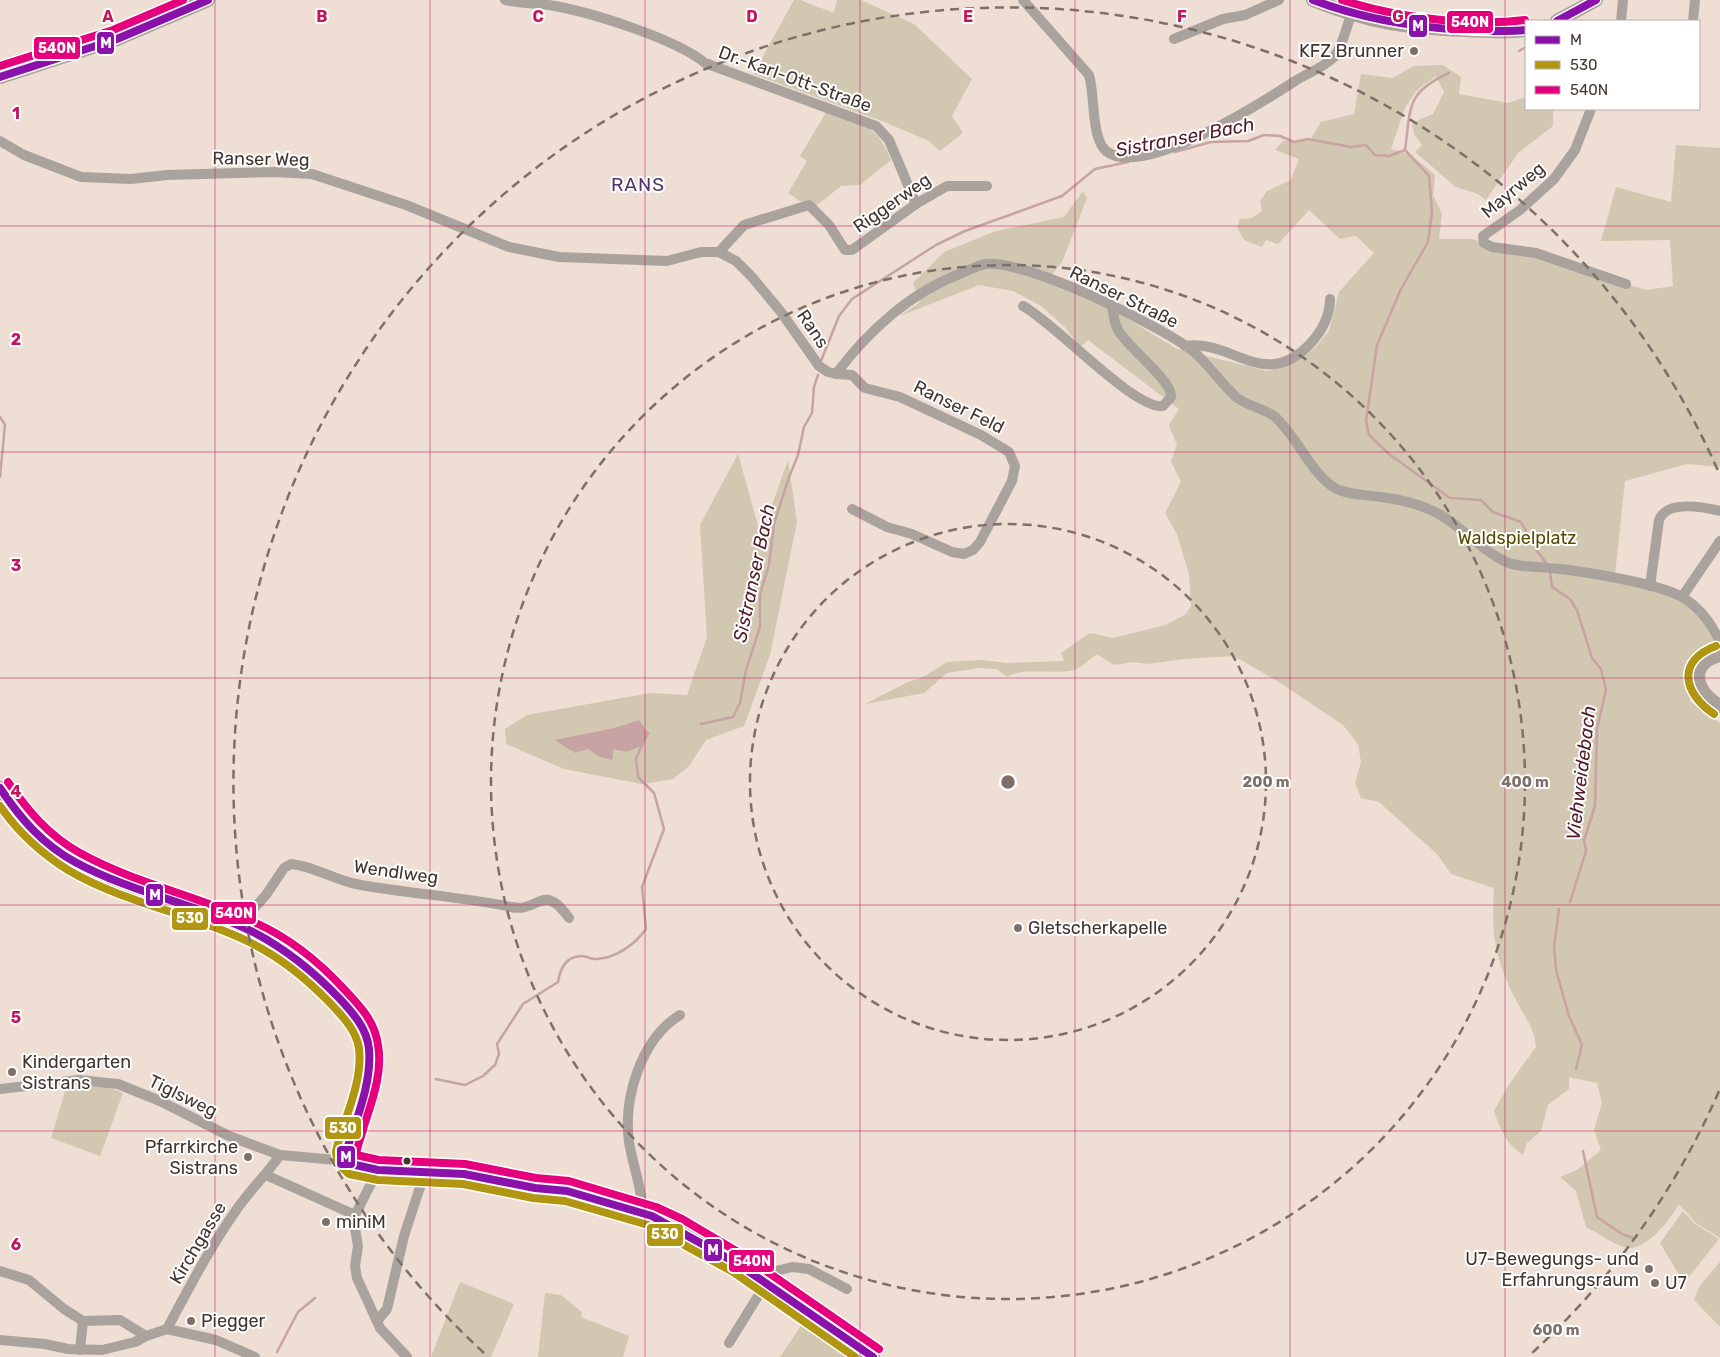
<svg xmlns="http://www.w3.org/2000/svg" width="1720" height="1357" font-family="Rubik,sans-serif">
<rect width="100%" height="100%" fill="#eeded3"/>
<!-- green -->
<g fill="#d2c7b0" fill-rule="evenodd">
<path d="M794 0H800L834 13 837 0H861L914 24 972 79 952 116 963 133 940 151 929 141 882 121 753 74Z"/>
<path d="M1443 65 1461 77 1459 94 1508 103 1526 97V109H1553V126L1518 153 1486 200 1478 194 1456 187 1415 152 1422 145 1414 134 1412 123 1433 114 1444 92 1436 76 1416 91 1405 108 1391 149 1410 154 1435 175 1433 195 1442 214 1439 239H1472L1647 290 1673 286 1670 240 1601 241 1616 187 1671 202 1676 145 1720 148V467L1687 464 1625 481 1615 575 1548 562 1546 565 1549 567 1682 597 1711 629 1717 648 1693 669 1690 701 1720 723V1238L1696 1223 1679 1204C1671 1219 1644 1254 1624 1247 1611 1243 1598 1233 1586 1227L1576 1191 1560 1177 1577 1170 1601 1150 1594 1130 1602 1103 1597 1083 1569 1077V1089L1548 1105 1541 1131 1527 1143 1523 1155C1507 1145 1500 1129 1494 1111L1510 1083 1536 1047C1534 1027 1526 1019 1517 1002 1495 960 1491 934 1494 888L1451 874 1438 855 1379 802 1361 798 1355 783 1361 762 1358 744 1343 725 1279 682 1234 656 1184 659 1147 664 1133 662 1114 665 1097 654C1090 659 1082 667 1074 670 1055 675 1021 667 1007 677L997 669 979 668 947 673 924 693 865 704 908 682 923 677 947 662 982 660 1007 663 1064 661 1061 653 1090 633 1113 638 1166 625 1186 614 1191 606 1189 574 1177 534 1165 513 1181 482 1171 461 1177 445 1169 425 1179 409 1088 340 1080 347 1065 327 1041 306 1013 291 979 285 900 316 920 302 913 283 944 252 996 231 1064 217 1083 191 1087 198 1062 262 1047 281 1105 305 1177 349 1268 371 1295 362 1315 348 1329 331 1339 292 1374 253 1356 236 1340 239 1309 210 1278 244 1266 240 1262 247 1244 240 1237 227 1240 219 1252 218 1262 211 1260 201 1267 191 1291 180 1299 159 1275 150 1283 141 1310 140 1321 122 1354 114 1361 74 1392 78 1414 66Z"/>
<path d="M827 111C861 125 876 123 891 160L860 185 841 186 816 206 800 201 788 193 807 161 800 156Z"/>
<path d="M738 454 761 536 788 460 797 522 770 655 744 726 706 740 689 766 673 779 642 784 564 769 506 744 505 729 527 715 650 693 687 695 707 637 700 525ZM639 720 613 749 598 756 588 749 575 753 555 740 614 728Z"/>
<path d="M67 1085 105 1086 123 1093 100 1156 51 1138Z"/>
<path d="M1683 1211 1695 1224 1719 1239 1684 1283 1660 1243Z"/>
<path d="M1720 1262V1327L1694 1300 1699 1287Z"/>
<path d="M460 1282 514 1304 491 1357H431Z"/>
<path d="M545 1293 561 1295 582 1312 581 1317 629 1336 623 1357H538Z"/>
<path d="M806 1318 864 1357H780Z"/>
</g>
<!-- water -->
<path fill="#c8a3a4" d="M639 720 648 733 642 746 626 752 614 749 612 760 598 756 588 749 575 753 554 740 614 728Z"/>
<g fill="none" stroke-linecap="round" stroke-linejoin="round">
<!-- stream -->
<g stroke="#c8a3a4" stroke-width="2.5">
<path d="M1519 51 1526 47"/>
<path d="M1405 150 1429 176 1432 212 1428 242 1401 289 1377 345 1366 421 1369 435 1389 454 1450 498 1481 500 1493 512 1521 522 1537 551 1547 564"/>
<path d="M1175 152 1211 142 1248 141 1264 135 1280 136 1294 142 1308 139 1351 147 1366 145 1375 155 1389 156 1405 150C1411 108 1405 93 1449 73"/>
<path d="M821 361 839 316 852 299 936 245 965 231 1062 196 1095 169 1128 162"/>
<path d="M0 417 5 425 0 477"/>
<path d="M1550 572 1552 587 1570 599 1577 610 1592 658 1601 669 1606 690 1597 729 1595 806 1584 840 1586 851 1570 902"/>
<path d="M701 724 733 717 740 703 746 670 760 627V594L769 565 774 524 788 480 798 455 804 427 812 413 814 387 818 375"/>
<path d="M1559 909 1554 947 1556 970 1569 1016 1582 1045 1576 1069"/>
<path d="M436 1079 465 1085 483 1076 495 1065 499 1054 497 1044 523 1004 558 982C560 969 566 956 582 956 587 956 592 960 597 959 617 958 636 943 646 929L642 887 664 829 654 793 638 777 636 758 648 733"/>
<path d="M1583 1151 1597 1217 1622 1234 1633 1238"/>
<path d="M277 1352 298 1312 315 1298"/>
</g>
<!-- street -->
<g stroke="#aaa29c" stroke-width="10">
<path d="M505 0C521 4 539 3 555 6 593 13 676 39 705 63L876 126 889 140 916 204"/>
<path d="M1023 0 1089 75C1095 94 1091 138 1106 151 1142 180 1263 102 1295 81 1308 73 1323 68 1334 57 1343 46 1346 28 1351 15"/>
<path d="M1621 21 1623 0"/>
<path d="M1693 21 1695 0"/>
<path d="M1174 39 1223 19 1245 15 1279 0"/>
<path d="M1591 109 1575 150 1554 179 1520 210 1483 236 1484 243 1492 247 1536 253 1626 284"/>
<path d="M0 141 24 155 81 177 131 179 167 175 276 172 312 174 406 205 509 247 559 257 667 261 701 252H719L736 261 752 277 781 312 819 366 828 372 836 374C868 331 911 292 962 273 970 270 978 265 986 264 1028 260 1159 325 1193 351 1209 365 1221 383 1236 397 1247 406 1263 408 1274 416 1297 435 1313 479 1339 490 1352 495 1367 495 1381 497 1398 499 1415 503 1431 510 1455 520 1479 549 1504 561 1518 568 1536 566 1551 568 1581 571 1659 583 1684 598 1701 609 1712 624 1720 642"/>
<path d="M719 252 744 225 809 205 829 225 845 250H852L916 204 947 186H987"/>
<path d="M1023 306C1055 323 1134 410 1163 406L1171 397C1173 381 1128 348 1118 330 1114 323 1114 315 1112 307"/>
<path d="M1185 346C1233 339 1264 392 1310 344 1322 331 1330 317 1330 299"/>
<path d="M836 374 852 375 865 388 900 397 981 435 1009 452 1015 466 1012 481 980 542 973 550 964 554 952 552 912 534 887 527 852 509"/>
<path d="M1650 586 1659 520C1667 500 1703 507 1720 511"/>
<path d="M1682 597 1720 541"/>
<path d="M238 926 266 895 284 868 291 864C313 866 335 880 356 884 407 894 459 896 511 907 539 913 543 881 569 918"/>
<path d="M0 1089 79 1080 118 1084 160 1101 229 1136 280 1155 348 1161"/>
<path d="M266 1175 355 1215 354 1223 358 1246 355 1266 357 1278 380 1328 407 1357"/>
<path d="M643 1214C642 1188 633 1166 629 1142 623 1098 641 1039 680 1015"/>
<path d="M355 1215 378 1170"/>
<path d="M741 1263 745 1261 772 1272 792 1267 809 1269 847 1289"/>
<path d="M0 1271 29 1280 64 1309 83 1321 120 1320 146 1336"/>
<path d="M377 1321 387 1309 404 1236 425 1172"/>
<path d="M167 1329C189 1288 210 1247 237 1209 250 1190 267 1174 280 1155"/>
<path d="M167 1329 216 1340 255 1357"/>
<path d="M0 1340 45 1344 68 1349 102 1350 135 1342 146 1336 167 1329"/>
<path d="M729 1343 766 1283"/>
<path d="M80 1350 83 1321"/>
</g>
<!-- secondary -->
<g stroke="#aaa29a" stroke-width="14">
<path d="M1313 0C1370 23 1405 27 1465 30 1486 31 1506 33 1526 30"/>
<path d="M1557 21 1596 0"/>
<path d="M0 77 117 39 208 0"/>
<path d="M1720 655C1686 664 1696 693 1720 706"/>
<path d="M0 788C47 877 154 890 239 926 277 942 311 967 339 998 353 1012 367 1028 369 1049 372 1076 354 1124 346 1152V1158L351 1164 378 1170 464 1174 535 1188 567 1191 652 1216 677 1228 738 1264 873 1357"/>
</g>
<!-- bus-1 casing -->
<g stroke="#fff" stroke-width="11">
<g id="bus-1">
<path d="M1313 0C1363 19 1411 27 1464 30 1485 31 1505 32 1526 30"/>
<path d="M1557 21 1596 0"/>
<path d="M0 77 117 39 208 0"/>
<path d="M0 788C20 818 42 844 75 862 132 893 197 904 255 933 287 950 314 972 339 998 352 1012 367 1028 369 1049 372 1083 356 1120 346 1152V1158L351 1164 378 1170 464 1174 535 1188 567 1191 652 1216 738 1264 873 1357"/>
</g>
</g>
<!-- bus-2 casing -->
<g stroke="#fff" stroke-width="11">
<g id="bus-2">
<path d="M1714 714C1683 693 1676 661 1716 646"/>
<path d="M0 806C18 832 41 853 68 870 124 903 189 913 247 941 279 956 307 979 331 1004 343 1017 356 1030 359 1048 363 1083 344 1118 336 1151L337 1163 349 1174 378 1180 463 1184 533 1198 565 1201 648 1225 733 1272 855 1357"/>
</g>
</g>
<!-- bus-3 casing -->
<g stroke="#fff" stroke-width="11">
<g id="bus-3">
<path d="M1342 0C1394 17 1470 27 1525 20"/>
<path d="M0 66 113 30 183 0"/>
<path d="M8 782C28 811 49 836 80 853 136 884 199 896 256 923 289 938 318 961 343 988 359 1005 375 1021 378 1045 383 1072 372 1101 364 1126 362 1135 357 1146 356 1155L379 1160 465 1164 536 1178 569 1181 656 1207 682 1219 743 1255 879 1349"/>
</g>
</g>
<!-- bus-1 -->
<use href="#bus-1" stroke="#8a12aa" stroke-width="8"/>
<!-- bus-2 -->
<use href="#bus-2" stroke="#b19612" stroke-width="8"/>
<!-- bus-3 -->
<use href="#bus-3" stroke="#e5007d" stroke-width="8"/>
</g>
<!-- grid -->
<path fill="none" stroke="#c2185b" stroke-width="1" stroke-opacity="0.55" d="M215 0V1357M430 0V1357M645 0V1357M860 0V1357M1075 0V1357M1290 0V1357M1505 0V1357M0 226H1720M0 452H1720M0 678H1720M0 905H1720M0 1131H1720"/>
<!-- distance rings -->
<g fill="none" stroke="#7e7068" stroke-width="2.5" stroke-dasharray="9 6">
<circle cx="1008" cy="782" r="258"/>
<circle cx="1008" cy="782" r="517"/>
<path d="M1719 1091A775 775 0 0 1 1532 1353M484 1353A775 775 0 1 1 1719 473"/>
</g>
<!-- markers -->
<g fill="#7e7068" stroke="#fff" stroke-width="2">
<circle cx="1414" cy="51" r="5"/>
<circle cx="1018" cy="928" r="5"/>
<circle cx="12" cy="1072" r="5"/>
<circle cx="248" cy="1157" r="5"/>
<circle cx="326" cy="1222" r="5"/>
<circle cx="1649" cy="1269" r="5"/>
<circle cx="1655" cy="1283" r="5"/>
<circle cx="191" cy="1321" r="5"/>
</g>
<circle fill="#41352e" stroke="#fff" stroke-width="2" cx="407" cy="1161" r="4.5"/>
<g text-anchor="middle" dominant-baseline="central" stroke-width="4" stroke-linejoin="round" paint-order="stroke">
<!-- poi labels -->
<g font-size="18" fill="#41352e" stroke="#fff" text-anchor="start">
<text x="1404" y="51" text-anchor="end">KFZ Brunner</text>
<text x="1028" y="928">Gletscherkapelle</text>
<text x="22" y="1062">Kindergarten<tspan x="22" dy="21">Sistrans</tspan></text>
<text x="238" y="1147" text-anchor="end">Pfarrkirche<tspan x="238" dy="21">Sistrans</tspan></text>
<text x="336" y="1222">miniM</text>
<text x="1639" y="1259" text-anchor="end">U7-Bewegungs- und<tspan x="1639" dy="21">Erfahrungsraum</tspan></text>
<text x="1665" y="1283">U7</text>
<text x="201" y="1321">Piegger</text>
</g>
<!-- street labels -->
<g font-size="18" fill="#41352e" stroke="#fff">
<text transform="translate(795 79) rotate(20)">Dr.-Karl-Ott-Straße</text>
<text transform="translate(261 159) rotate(1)">Ranser Weg</text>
<text transform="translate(1513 190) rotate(-40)">Mayrweg</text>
<text transform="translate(892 203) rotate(-35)">Riggerweg</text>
<text transform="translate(1124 297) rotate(26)">Ranser Straße</text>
<text transform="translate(813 329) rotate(56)">Rans</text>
<text transform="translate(959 407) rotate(26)">Ranser Feld</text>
<text transform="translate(396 872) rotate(8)">Wendlweg</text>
<text transform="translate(183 1096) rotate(26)">Tiglsweg</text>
<text transform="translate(198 1243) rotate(-59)">Kirchgasse</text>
</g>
<!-- park labels -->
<g font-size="18" fill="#554a00" stroke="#fff">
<text x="1517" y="538">Waldspielplatz</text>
</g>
<!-- water labels -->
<g font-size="19" font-style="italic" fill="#531a27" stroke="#fff">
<text transform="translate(1185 137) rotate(-11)">Sistranser Bach</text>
<text transform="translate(754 573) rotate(-78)">Sistranser Bach</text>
<text transform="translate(1581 773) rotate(-83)">Viehweidebach</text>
</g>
<!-- neighbourhood labels -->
<g font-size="19" letter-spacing="1" fill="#4d326d" stroke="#fff">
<text x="638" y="184">RANS</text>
</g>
</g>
<g font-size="16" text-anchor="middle" font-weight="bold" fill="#c2185b" stroke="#fff" stroke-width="4" stroke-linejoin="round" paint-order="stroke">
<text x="108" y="22">A</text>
<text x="322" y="22">B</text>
<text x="538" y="22">C</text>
<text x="752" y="22">D</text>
<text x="968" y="22">E</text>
<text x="1182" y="22">F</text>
<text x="1398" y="22">G</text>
<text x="16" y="119">1</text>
<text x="16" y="345">2</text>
<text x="16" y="571">3</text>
<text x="16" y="797">4</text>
<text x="16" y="1023">5</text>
<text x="16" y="1250">6</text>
</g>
<circle cx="1008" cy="782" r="8" fill="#7e7068" stroke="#fff" stroke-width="2.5"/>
<g font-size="15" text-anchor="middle" font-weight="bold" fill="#7e7068" stroke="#fff" stroke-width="4" stroke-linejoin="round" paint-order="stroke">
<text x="1266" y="787">200 m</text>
<text x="1525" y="787">400 m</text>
<text x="1556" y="1335">600 m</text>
</g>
<g stroke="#fff" stroke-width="2">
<rect x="1446" y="10" width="48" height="24" rx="5" fill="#e5007d"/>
<rect x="1408" y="14" width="20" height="24" rx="5" fill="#8a12aa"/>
<rect x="96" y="31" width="19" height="24" rx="5" fill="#8a12aa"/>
<rect x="33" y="36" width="48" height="24" rx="5" fill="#e5007d"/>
<rect x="145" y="883" width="19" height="24" rx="5" fill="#8a12aa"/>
<rect x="210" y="901" width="47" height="24" rx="5" fill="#e5007d"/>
<rect x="171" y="907" width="38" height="24" rx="5" fill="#b19612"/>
<rect x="324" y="1116" width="38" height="24" rx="5" fill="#b19612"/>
<rect x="336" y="1145" width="20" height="24" rx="5" fill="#8a12aa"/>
<rect x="646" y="1223" width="38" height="24" rx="5" fill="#b19612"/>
<rect x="703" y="1238" width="20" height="24" rx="5" fill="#8a12aa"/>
<rect x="728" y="1249" width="47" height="24" rx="5" fill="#e5007d"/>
</g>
<g font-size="14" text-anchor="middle" font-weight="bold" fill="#fff">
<text x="1470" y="27">540N</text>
<text x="1418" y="31">M</text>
<text x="106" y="48">M</text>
<text x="57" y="53">540N</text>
<text x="155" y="900">M</text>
<text x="234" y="918">540N</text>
<text x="190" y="923">530</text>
<text x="343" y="1133">530</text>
<text x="346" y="1162">M</text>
<text x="665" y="1239">530</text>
<text x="713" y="1255">M</text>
<text x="752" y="1266">540N</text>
</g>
<!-- legend -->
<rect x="1525" y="20" width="175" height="90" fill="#ffffff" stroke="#b3aeab"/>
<rect x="1535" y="36" width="25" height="8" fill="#8a12aa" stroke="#b3aeab"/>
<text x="1570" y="45" font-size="15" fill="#41352e">M</text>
<rect x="1535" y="61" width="25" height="8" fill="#b19612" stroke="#b3aeab"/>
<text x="1570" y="70" font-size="15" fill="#41352e">530</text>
<rect x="1535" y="86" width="25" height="8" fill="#e5007d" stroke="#b3aeab"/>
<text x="1570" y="95" font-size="15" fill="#41352e">540N</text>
</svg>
